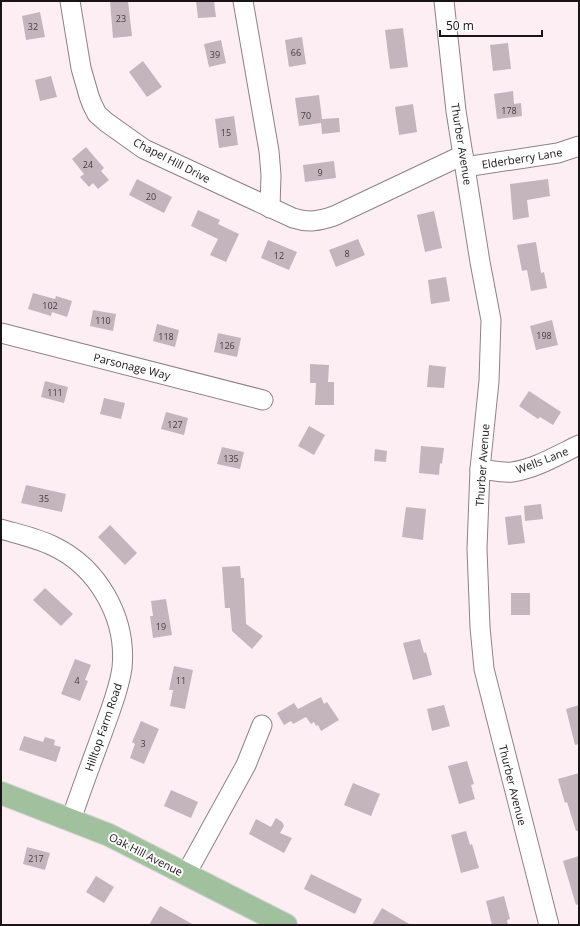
<svg xmlns="http://www.w3.org/2000/svg" width="580" height="926" font-family="'Open Sans',sans-serif">
<rect width="100%" height="100%" fill="#fdeef4"/>
<!-- building -->
<g fill="#c3b5bb">
<path d="M110 1H128L132 36 113 38Z"/>
<path d="M196 1H214L216 17 198 18Z"/>
<path d="M40 12 45 37 26 40 22 16Z"/>
<path d="M403 28 408 67 390 69 385 30Z"/>
<path d="M302 37 306 64 289 67 285 40Z"/>
<path d="M221 40 226 63 209 67 204 44Z"/>
<path d="M508 43 511 69 493 71 490 45Z"/>
<path d="M143 61 162 87 147 97 129 72Z"/>
<path d="M51 76 57 97 40 101 35 80Z"/>
<path d="M513 91 514 104 521 103 522 116 497 119 494 94Z"/>
<path d="M319 95 322 119 339 118 340 132 322 134 321 123 299 126 295 98Z"/>
<path d="M413 104 417 132 399 135 395 107Z"/>
<path d="M234 116 238 145 219 148 215 119Z"/>
<path d="M86 147 104 168 101 171 109 180 98 189 93 183 89 187 80 177 84 174 72 159Z"/>
<path d="M334 161 336 178 305 182 303 165Z"/>
<path d="M137 179 172 197 164 213 129 195Z"/>
<path d="M548 179 550 196 527 200 529 217 513 220 510 184Z"/>
<path d="M198 210 220 220 218 224 239 234 226 262 210 255 218 239 191 226Z"/>
<path d="M434 211 442 248 425 252 417 215Z"/>
<path d="M358 239 365 255 336 267 329 250Z"/>
<path d="M268 240 297 252 289 270 261 258Z"/>
<path d="M536 242 541 273 544 272 547 288 531 291 527 270 522 271 517 245Z"/>
<path d="M446 277 450 301 431 304 428 280Z"/>
<path d="M33 293 55 299 56 296 72 301 67 317 52 312 51 316 28 309Z"/>
<path d="M93 310 116 314 113 331 90 326Z"/>
<path d="M552 320 558 345 536 350 530 326Z"/>
<path d="M157 324 179 330 175 347 153 341Z"/>
<path d="M218 333 241 338 237 357 214 352Z"/>
<path d="M310 364 329 365 328 382H334V405H315L316 383H310Z"/>
<path d="M429 365 446 367 444 388 427 387Z"/>
<path d="M45 381 68 387 64 403 41 397Z"/>
<path d="M529 391 561 412 553 425 540 417 538 419 519 406Z"/>
<path d="M104 398 125 403 121 419 100 414Z"/>
<path d="M166 412 188 418 184 435 161 429Z"/>
<path d="M309 426 325 435 314 455 298 446Z"/>
<path d="M421 446 444 448 442 464 440 463 439 475 419 473Z"/>
<path d="M222 447 244 452 240 469 217 464Z"/>
<path d="M375 449 387 451 386 462 374 461Z"/>
<path d="M26 485 66 494 62 512 21 503Z"/>
<path d="M541 504 543 519 525 521 524 506Z"/>
<path d="M406 507 426 509 423 540 402 537Z"/>
<path d="M521 515 525 543 508 545 505 517Z"/>
<path d="M110 525 137 553 125 565 98 537Z"/>
<path d="M240 566 241 578H244L246 624 263 636 252 649 232 631 230 608H225L222 567Z"/>
<path d="M45 588 73 614 61 626 33 600Z"/>
<rect x="511" y="593" width="19" height="22"/>
<path d="M166 599 172 635 153 638 150 616H153L151 601Z"/>
<path d="M420 639 424 653 426 652 432 675 413 680 403 643Z"/>
<path d="M75 659 91 665 85 680 88 681 80 701 61 694Z"/>
<path d="M174 666 193 670 185 709 170 706 173 690H169Z"/>
<path d="M321 697 324 704 327 702 339 720 321 731 318 725 316 726 314 722 311 724 306 717 293 724 291 721 284 725 277 713 294 703 298 709Z"/>
<path d="M444 705 450 726 432 731 427 709Z"/>
<path d="M579 705V744L575 745 566 709Z"/>
<path d="M141 721 159 729 144 764 130 758 135 744 132 742Z"/>
<path d="M24 736 43 742 45 737 55 740 54 745 61 747 56 762 19 750Z"/>
<path d="M467 761 474 784 471 785 475 799 459 804 448 766Z"/>
<path d="M579 773V831H576L567 802 565 803 558 779Z"/>
<path d="M353 783 380 794 371 816 344 805Z"/>
<path d="M171 790 198 802 191 818 164 806Z"/>
<path d="M276 818 282 822 284 826 280 833 292 838 284 853 249 834 256 819 271 827Z"/>
<path d="M466 831 470 845 472 844 479 868 461 873 451 835Z"/>
<path d="M27 847 50 853 45 870 23 864Z"/>
<path d="M579 856V904L576 905 563 861Z"/>
<path d="M311 874 362 899 355 914 304 889Z"/>
<path d="M96 876 114 887 104 903 86 892Z"/>
<path d="M504 896 510 919 507 920 508 925H492L486 901Z"/>
<path d="M160 906 194 925H149Z"/>
<path d="M382 908 411 925H372Z"/>
</g>
<g fill="none" stroke-linecap="round" stroke-linejoin="round">
<!-- minor casing -->
<g stroke="#8e8287" stroke-width="21">
<g id="minor">
<path d="M70 1 81 68 89 96 92 104 97 114 106 122 144 149 293 218C308 223 319 221 334 216L463 155"/>
<path d="M243 1 269 151 271 175 270 208"/>
<path d="M444 1 456 111 480 262 491 320 489 381 480 469 477 549 480 627 484 669 549 925"/>
<path d="M465 167 558 153 579 146"/>
<path d="M1 333 263 400"/>
<path d="M480 469C490 470 502 473 512 472 535 469 558 455 579 445"/>
<path d="M1 529C18 534 37 538 53 546 98 567 127 618 122 668 119 690 110 711 103 731 92 761 81 790 71 820"/>
<path d="M186 874 246 765 262 725"/>
</g>
</g>
<!-- major casing -->
<g stroke="#d1d0d0" stroke-width="24">
<path id="major" d="M1 793 109 835 286 925"/>
</g>
<!-- minor -->
<use href="#minor" stroke="#fff" stroke-width="19"/>
<!-- major -->
<use href="#major" stroke="#a1c19e" stroke-width="22"/>
</g>
<g text-anchor="middle" dominant-baseline="central" stroke-width="4" stroke-linejoin="round" paint-order="stroke">
<!-- number labels -->
<g font-size="9" fill="#443c3f">
<text x="121" y="18">23</text>
<text x="33" y="26">32</text>
<text x="296" y="52">66</text>
<text x="215" y="54">39</text>
<text x="509" y="110">178</text>
<text x="306" y="115">70</text>
<text x="226" y="132">15</text>
<text x="88" y="164">24</text>
<text x="320" y="172">9</text>
<text x="151" y="196">20</text>
<text x="347" y="253">8</text>
<text x="279" y="255">12</text>
<text x="50" y="305">102</text>
<text x="103" y="320">110</text>
<text x="544" y="335">198</text>
<text x="166" y="336">118</text>
<text x="227" y="345">126</text>
<text x="55" y="392">111</text>
<text x="175" y="424">127</text>
<text x="231" y="458">135</text>
<text x="44" y="498">35</text>
<text x="161" y="626">19</text>
<text x="77" y="680">4</text>
<text x="181" y="680">11</text>
<text x="143" y="743">3</text>
<text x="36" y="858">217</text>
</g>
<!-- street labels -->
<g font-size="11" fill="#191416" stroke="#fff">
<text transform="translate(462 144) rotate(81)">Thurber Avenue</text>
<text transform="translate(522 158) rotate(-9)">Elderberry Lane</text>
<text transform="translate(172 160) rotate(27)">Chapel Hill Drive</text>
<text transform="translate(132 366) rotate(14)">Parsonage Way</text>
<text transform="translate(542 460) rotate(-21)">Wells Lane</text>
<text transform="translate(482 465) rotate(-86)">Thurber Avenue</text>
<text transform="translate(103 727) rotate(-71)">Hilltop Farm Road</text>
<text transform="translate(513 785) rotate(76)">Thurber Avenue</text>
<text transform="translate(146 854) rotate(27)">Oak Hill Avenue</text>
</g>
</g>
<!-- border -->
<rect width="580" height="926" fill="none" stroke="#191416" stroke-width="4"/>
<!-- scale -->
<path d="M440 30v6h102v-6" fill="none" stroke="#191416" stroke-width="2"/>
<text x="446" y="30" font-size="12" fill="#191416" stroke="#ffffff" stroke-width="3" paint-order="stroke">50 m</text>
</svg>
